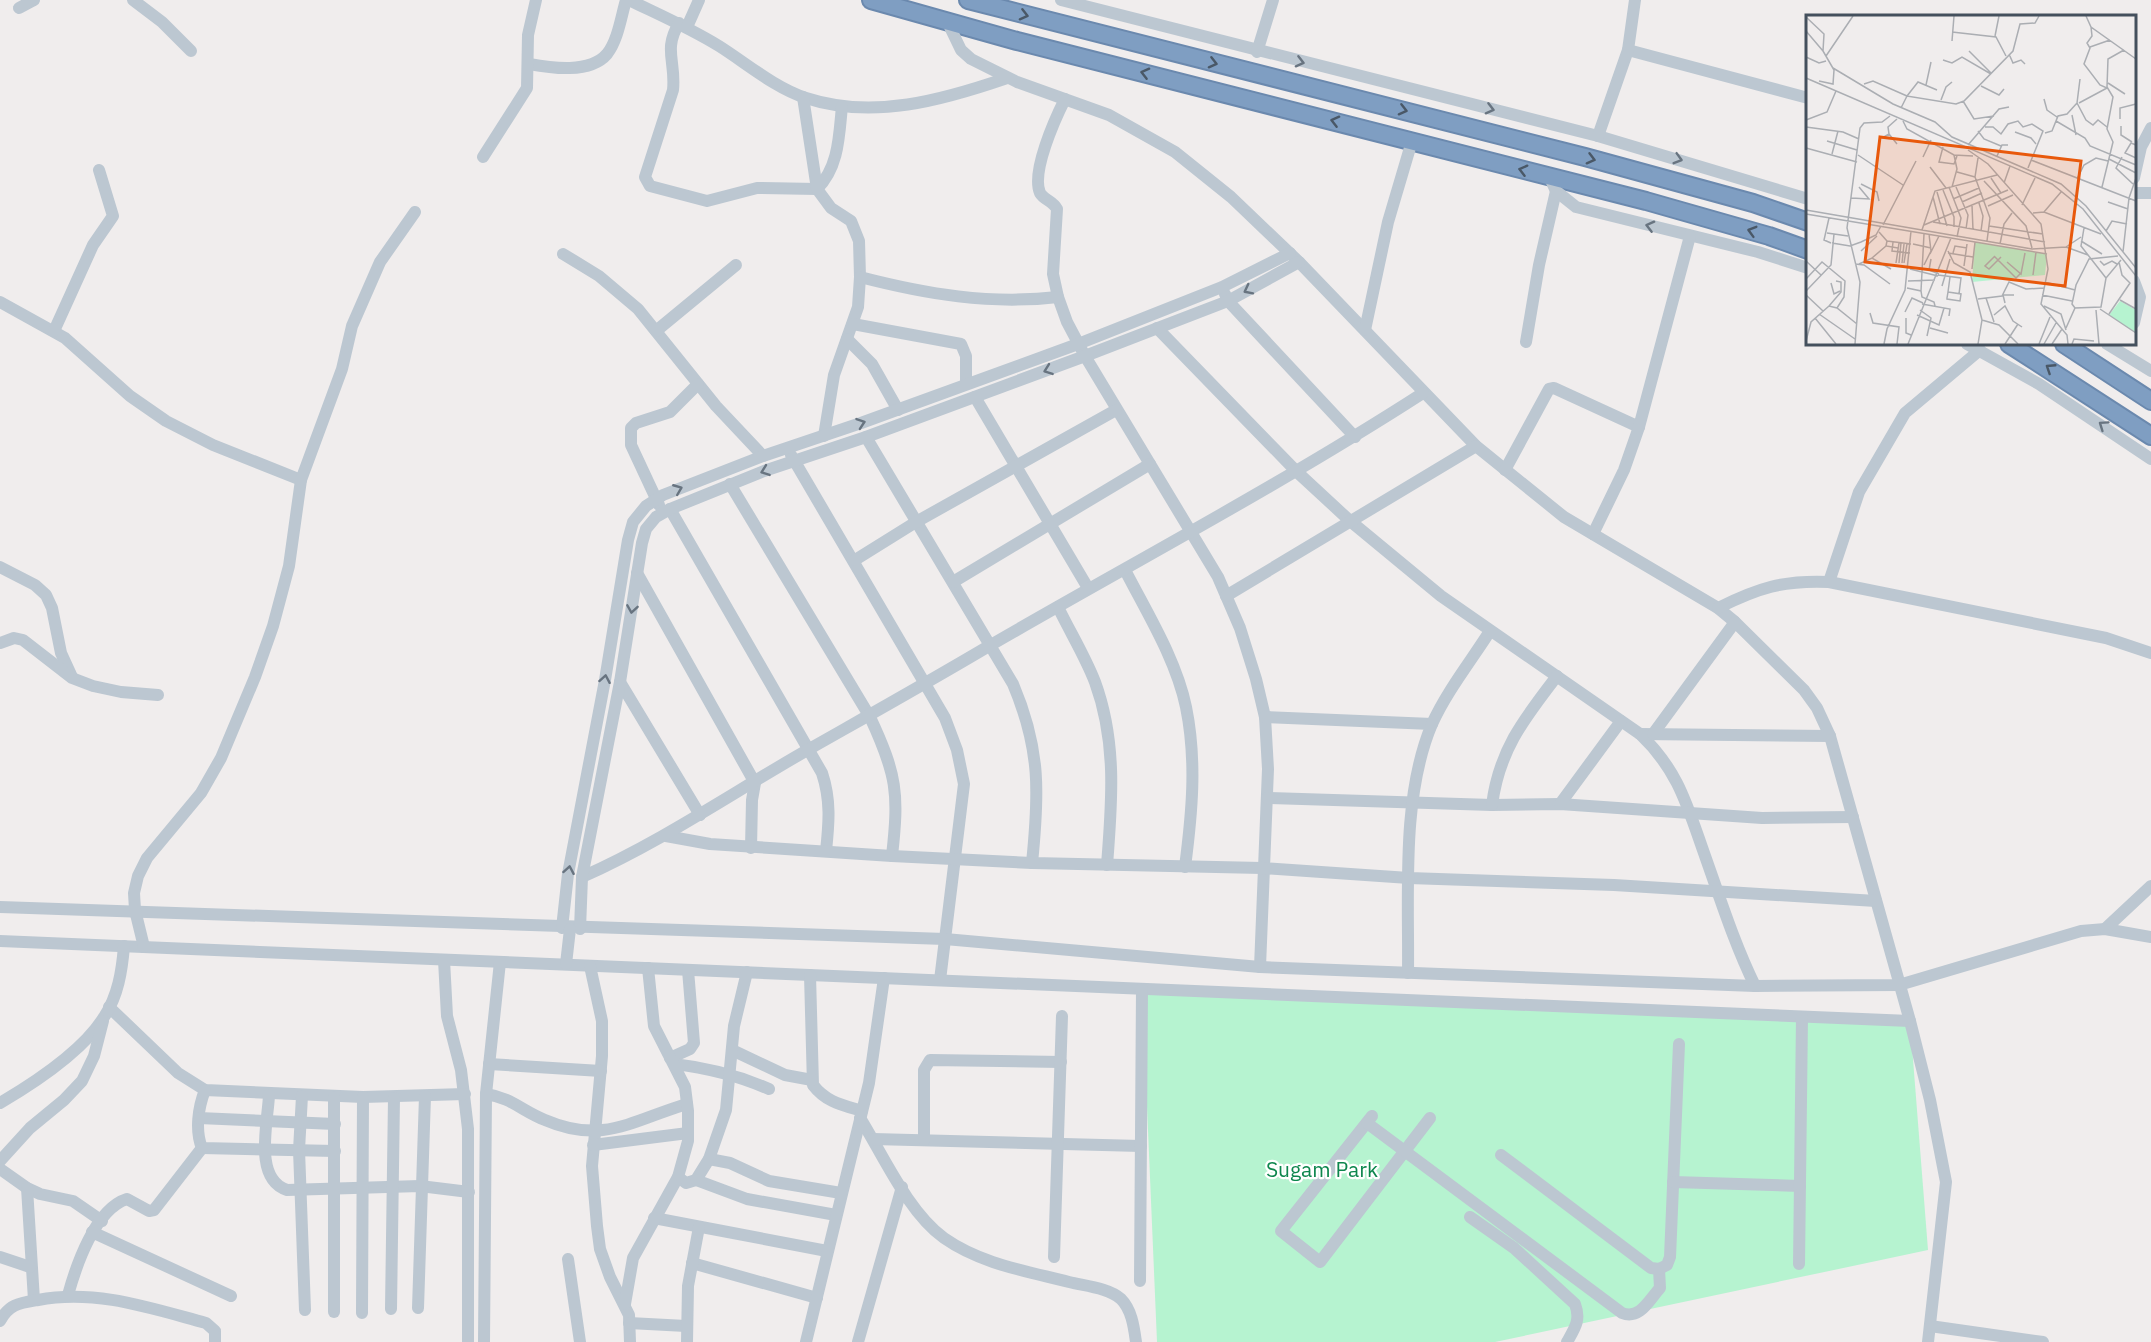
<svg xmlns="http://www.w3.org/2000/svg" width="2151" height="1342" font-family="'IBM Plex Sans',sans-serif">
<rect width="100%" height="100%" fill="#f0eded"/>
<!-- green -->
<path fill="#b6f3d0" d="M1142 989 1910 1021 1928 1250 1495 1342H1157Z"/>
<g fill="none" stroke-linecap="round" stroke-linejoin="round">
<!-- highway casing -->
<g stroke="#6b89ae" stroke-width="20">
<g id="highway">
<path d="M871 0 1017 41 1646 201 1769 236 1808 250"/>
<path d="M968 0 1585 157 1753 203 1808 222"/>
<path d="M2009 344 2151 436"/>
<path d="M2064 344 2151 401"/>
</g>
</g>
<!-- minor -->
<g stroke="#bcc7d1" stroke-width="12">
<path d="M133 0 162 22 191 51"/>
<path d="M629 0C660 15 690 28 719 46 746 63 775 88 806 98 873 120 943 100 1007 78"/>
<path d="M1061 0 1598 136 1808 199"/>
<path d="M19 8 34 0"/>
<path d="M679 23C663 50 676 61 673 90L645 177 650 186 707 201 757 188 817 189C839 167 839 136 842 106"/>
<path d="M948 23 961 50 971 59 1017 82 1109 115 1175 152 1231 197 1299 262 1476 446 1564 517 1718 608 1735 622 1804 690 1817 708 1830 736 1910 1021 1930 1100 1946 1182 1928 1342"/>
<path d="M687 27 699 0"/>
<path d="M1628 50 1808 98"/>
<path d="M1257 52 1273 0"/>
<path d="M529 64C551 68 590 74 607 54 618 40 621 17 626 0"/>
<path d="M803 97 817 189 831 208 851 221 859 241 860 277 858 307 834 375 824 436"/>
<path d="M1065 99C1055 119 1031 172 1040 193 1044 200 1053 201 1057 209L1053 274 1058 297 1067 322 1085 356 1218 577 1240 628 1256 679 1265 717 1268 769 1260 967"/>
<path d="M1598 136 1628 50 1635 0"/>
<path d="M483 157 527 88 528 35 536 0"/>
<path d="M1549 176 1556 191 1576 207 1758 252 1808 268"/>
<path d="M2134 178 2141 147 2151 128"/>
<path d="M2134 193H2151"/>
<path d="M563 254 599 276 638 309 716 406 763 456"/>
<path d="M860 277C926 294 990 305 1058 297"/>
<path d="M2134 281 2140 297 2134 323"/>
<path d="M1225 294 1228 301 1355 437"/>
<path d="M0 302 65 338 130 396 166 421 213 445 301 480"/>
<path d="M853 324 961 344 966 356V384"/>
<path d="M1157 328 1296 471 1349 520 1441 596 1640 734C1678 770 1687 805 1704 853 1720 898 1734 943 1755 986"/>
<path d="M1365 330 1388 222 1412 141"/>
<path d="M54 331 93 245 113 216 99 170"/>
<path d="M656 331 736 265"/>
<path d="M847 339 872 364 898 410"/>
<path d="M1526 342 1539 265 1556 191"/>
<path d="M1967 344 2039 384 2151 459"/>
<path d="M2107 344 2151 371"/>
<path d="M975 397 1088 588"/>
<path d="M866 437 1013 684C1041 750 1039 794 1032 863"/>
<path d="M791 455 945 718 957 750 964 784 940 980"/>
<path d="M1505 470 1549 389 1554 388 1639 427"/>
<path d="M730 484 870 717C897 775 899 793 892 856"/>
<path d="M659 505 631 445V428L636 423 670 412 698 384"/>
<path d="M670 509 822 773C831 800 829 823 826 851"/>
<path d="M1593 534 1624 470 1639 427 1690 236"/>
<path d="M855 560 916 522 1116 410"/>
<path d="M0 567 35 585 46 595 52 608 61 653 72 677"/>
<path d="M1125 570C1147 613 1176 659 1186 707 1197 761 1192 813 1185 867"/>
<path d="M637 573 755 783 752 800 751 848"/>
<path d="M953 582 1150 464"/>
<path d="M1829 582 1859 492 1905 413 1980 350"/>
<path d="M1226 596 1476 446"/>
<path d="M1058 607C1070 632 1085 656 1095 682 1117 742 1112 802 1107 865"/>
<path d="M1718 608C1758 588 1783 580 1829 582L2106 638 2151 653"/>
<path d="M0 643 14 638 23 640 72 678 93 686 121 692 158 695"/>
<path d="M620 682 700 815"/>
<path d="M1265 717 1432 724"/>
<path d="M1640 734 1830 736"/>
<path d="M1653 734 1735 622"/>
<path d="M1267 798 1492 805 1560 804 1762 818 1853 817"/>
<path d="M1560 804 1621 721"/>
<path d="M1492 805C1499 750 1524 719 1557 676"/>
<path d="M666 836 710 844 892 856 1032 863 1262 868 1409 878 1614 885 1876 901"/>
<path d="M582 877C663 841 735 791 811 748 871 714 930 681 989 646 1134 562 1282 484 1423 393"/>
<path d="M0 907 945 939 1260 967 1755 986 1899 985 2081 931 2105 929 2151 937"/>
<path d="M562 928 568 874 605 680 628 540 633 522 646 506 663 495 763 456 861 423 1078 344 1222 287 1290 253"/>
<path d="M580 929 582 877 620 682 642 543 646 529 656 517 670 509 764 471 866 437 1085 356 1228 301 1299 262"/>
<path d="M2105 929 2151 886"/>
<path d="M0 941 1910 1021"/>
<path d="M144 947 135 910 134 893 138 876 147 858 201 793 221 758 255 677 273 626 289 566 301 480 342 369 352 326 380 262 415 212"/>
<path d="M444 960 447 1016 461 1070 468 1129V1342"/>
<path d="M566 964 570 929"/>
<path d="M590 966 602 1021V1056L592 1166 597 1226 600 1249 610 1277 629 1315 630 1342"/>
<path d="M1408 973C1409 895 1401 797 1432 724 1447 691 1471 661 1490 631"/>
<path d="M810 975 813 1085C826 1102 842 1105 862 1111"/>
<path d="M109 1007 178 1073 205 1090 363 1097 465 1094"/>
<path d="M732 1050 785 1075 812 1080"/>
<path d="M670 1058 690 1049 694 1043 688 970"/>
<path d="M489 1064 601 1071"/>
<path d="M674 1064C709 1068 737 1075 769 1089"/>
<path d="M205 1090C198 1108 195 1131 202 1148L335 1151"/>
<path d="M486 1094C512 1098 522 1111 545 1120 603 1145 633 1120 687 1104"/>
<path d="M269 1095C268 1122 253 1179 287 1190L420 1186 469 1192"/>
<path d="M302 1096 299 1150 305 1310"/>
<path d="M0 1103C34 1083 83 1051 104 1017 118 996 122 971 124 946"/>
<path d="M1372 1116 1281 1231 1320 1262 1430 1118"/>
<path d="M199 1118 335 1124"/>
<path d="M860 1118C883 1155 908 1212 944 1238 981 1264 1026 1271 1069 1282 1085 1286 1109 1288 1121 1299 1132 1310 1134 1328 1136 1342"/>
<path d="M1367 1123 1622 1313C1640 1320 1649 1300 1660 1288L1659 1269"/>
<path d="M873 1139 1141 1146"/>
<path d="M924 1140V1070L930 1060 1061 1062"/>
<path d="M593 1145 688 1133"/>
<path d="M1501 1155 1651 1268 1659 1269 1667 1265 1670 1257 1679 1044"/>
<path d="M709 1159 730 1163 769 1181 841 1193"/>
<path d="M0 1161 30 1128 64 1100 82 1081 94 1056 103 1021"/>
<path d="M0 1169 27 1188 40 1194 73 1201 102 1221"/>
<path d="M678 1177 686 1183 696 1180 709 1159 726 1110 734 1026 747 972"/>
<path d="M696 1180 747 1199 836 1215"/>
<path d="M1673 1182 1800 1186"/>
<path d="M27 1188 34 1300"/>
<path d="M1470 1217 1514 1248 1575 1304C1581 1320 1575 1328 1567 1342"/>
<path d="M654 1218 827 1251"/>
<path d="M92 1232 231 1296"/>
<path d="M0 1257 30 1267"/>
<path d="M1054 1257 1062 1016"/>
<path d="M568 1259 580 1342"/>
<path d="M692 1263 817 1298"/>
<path d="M1799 1264 1802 1017"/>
<path d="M1140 1281 1142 989"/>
<path d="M68 1295C76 1266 95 1209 127 1199L149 1211 154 1210 202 1148"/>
<path d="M625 1304 633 1258 678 1177 688 1141V1111L685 1087 654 1026 648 968"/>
<path d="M418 1308 425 1096"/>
<path d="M391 1309 394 1098"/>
<path d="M334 1312V1097"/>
<path d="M362 1313 363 1097"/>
<path d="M0 1321C9 1304 20 1303 38 1300 96 1289 150 1308 206 1323L215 1331V1342"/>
<path d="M629 1323 686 1326"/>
<path d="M1930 1326 2043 1342"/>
<path d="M484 1342 486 1094 500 962"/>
<path d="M687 1342 688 1286 699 1227"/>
<path d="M806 1342 869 1083 884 978"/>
<path d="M858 1342 902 1187"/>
</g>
<!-- highway -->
<use href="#highway" stroke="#7f9ec2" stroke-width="16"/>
</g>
<!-- one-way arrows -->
<defs><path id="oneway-chevron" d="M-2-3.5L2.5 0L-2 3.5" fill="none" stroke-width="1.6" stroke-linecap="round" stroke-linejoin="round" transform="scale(1.5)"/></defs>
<g stroke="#4a5867">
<use href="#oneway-chevron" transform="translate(1024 15) rotate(14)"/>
<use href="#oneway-chevron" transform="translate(1213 63) rotate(14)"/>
<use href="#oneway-chevron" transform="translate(1145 73) rotate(-166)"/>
<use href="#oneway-chevron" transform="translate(1403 110) rotate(14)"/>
<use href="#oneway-chevron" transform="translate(1335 121) rotate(-166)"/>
<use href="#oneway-chevron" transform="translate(1591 159) rotate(15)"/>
<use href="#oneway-chevron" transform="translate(1523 170) rotate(-165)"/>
<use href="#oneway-chevron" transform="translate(1752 231) rotate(-164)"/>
<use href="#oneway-chevron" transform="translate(2050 368) rotate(-147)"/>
</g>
<g stroke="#687480">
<use href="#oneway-chevron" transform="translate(1300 62) rotate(14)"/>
<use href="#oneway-chevron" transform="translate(1490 109) rotate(14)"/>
<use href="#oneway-chevron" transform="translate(1678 159) rotate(16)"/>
<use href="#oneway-chevron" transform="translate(1650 226) rotate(-166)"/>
<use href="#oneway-chevron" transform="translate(1248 290) rotate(153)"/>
<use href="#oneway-chevron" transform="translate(1048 370) rotate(160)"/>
<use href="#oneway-chevron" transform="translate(861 423) rotate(-19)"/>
<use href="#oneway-chevron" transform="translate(2103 425) rotate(-145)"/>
<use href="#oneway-chevron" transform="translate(765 471) rotate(160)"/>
<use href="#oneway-chevron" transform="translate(678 489) rotate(-22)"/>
<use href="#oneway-chevron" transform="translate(632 609) rotate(99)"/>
<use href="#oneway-chevron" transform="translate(605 679) rotate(-80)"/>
<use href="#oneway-chevron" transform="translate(569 870) rotate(-80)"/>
</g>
<g text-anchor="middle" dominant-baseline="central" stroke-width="4.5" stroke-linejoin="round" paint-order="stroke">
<!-- park labels -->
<g font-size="21" fill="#0d864d" stroke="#fff">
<text x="1322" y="1169">Sugam Park</text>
</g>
</g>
<!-- overview -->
<g transform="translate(1806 15)">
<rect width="330" height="330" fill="#f0eded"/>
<path d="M169 227 241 239 239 260 166 267ZM314 286 330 295V318L303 300Z" fill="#b6f3d0"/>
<path fill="none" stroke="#abaeb3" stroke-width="1.5" d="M280 1 285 12 330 44M0 2 18 19 17 36 28 55 27 69 13 66M0 16 17 36M146 17 190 22 200 41M189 21 193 1M146 26 148 1M284 32 304 25M163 36 185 58M203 39 207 48 215 45 219 49M20 41 47 1M0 42 13 48 20 46M137 45 146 48 156 42 185 59M27 53 87 89 129 107 146 122 255 169 280 191 330 253M0 63 246 169 277 194 330 261M302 68 319 79M58 69 67 66 101 81 112 67 131 75M120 70 125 47M175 71 193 80 198 74M238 84 241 95 251 102M135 85 140 72 146 67M157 86 168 104 188 101M271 88 274 64M273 88 301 73 294 70 278 49 284 33 281 28 286 21 285 12M95 93 101 81 150 89 158 86 207 36 214 9 229 8 233 1M266 100 270 120M314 104V93L330 89M0 105 21 97 30 76M97 106 101 114 148 140 167 141M250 106 279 123 284 131 330 150M315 111V120L326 127M0 112 37 117 53 124M179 112H187L195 119 202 109 212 106 217 112 226 109 237 116 222 153M172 116 178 124 195 131M209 117 225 123 230 129M239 118 246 116 252 101 261 99 271 88 280 105 287 110 292 105 301 112M83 119 82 112 91 104M76 123 83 119 91 129M21 126 51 135M162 130 193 94 203 92M330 130 325 128 319 138 330 143M137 132 133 147 148 149 151 141M0 133 51 147M162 135 182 149 235 209 242 254 235 289 261 320 262 329M26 139 32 116M52 140 97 170M191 141 196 130H202M117 142 125 125M316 142 310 153 327 169M172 143 169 162 184 203 181 226M303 144 330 158M225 145 330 186M124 152 140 173M151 157 169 162M185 163 195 178M271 164 278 150 290 143 302 146M178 166 220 211 226 233M198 168 204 151M55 169 71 177 73 186M143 172 155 203 151 222M146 172 151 154 148 140M150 172 162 200 160 214M296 172 307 127 301 114 307 82 301 72 302 44 318 35M137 175 148 202V212M131 177 141 211M127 182 134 209M45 183 63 184 53 172M147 184 173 173M156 187 176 178M302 187 322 194M173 188 177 201 175 216M166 190 167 215M216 190 229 163M182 191 207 180M0 195 226 234 260 232 282 240M238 197 255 177M227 198 238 197 295 219M0 199 241 239M23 203 18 225 25 228M127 207 239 227M77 210 110 146M118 210 202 175M183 211 237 219M278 213 275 231 300 263M116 215 129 176 191 160M300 216 306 206 321 209M73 217 81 226 80 231 92 233M21 218 42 221M81 226 105 229M275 226 296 239M87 227 86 236 104 238M26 228 44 231 55 227 70 220 75 211M107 229 125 233M194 229 198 209 206 198M260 232 275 222M55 236 71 221M142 236 148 248 164 257 176 305M317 237 323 183 330 163M142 238 167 242M147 238 149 231 161 233M124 239 133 221M189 241 179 251 183 254 195 242M189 242 210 263 214 259M66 243 80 231M125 244 123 255 133 259M0 246 15 260M294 246 298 250 306 246 311 249M201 247 215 259 219 238M90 248 93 228M93 248 95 228M96 248 98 229M98 248 101 229M49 249 58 250 84 269M53 249 66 243 85 254M118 250 125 236 123 219M158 251 161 229M104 254 132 261M166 254 169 227M132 260 155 263 153 279M227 260 230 237M0 264 16 247 39 266 38 282 31 293M102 266 129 265M239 267 269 275M25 268 28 279 34 276M136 271 144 244M101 273 115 276 116 282 128 287 129 291M0 276 25 250 28 219M115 276 118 219M142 277 155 279 154 286 141 284V283L142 277 144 262M0 280 17 296M236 280 266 286M180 283 188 307M172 284 196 281 203 267 220 274 238 273M314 285 330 294M199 288 197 280H208M116 289 144 294 143 301M23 291 35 277V267L30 266M238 291 255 299 260 315M269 293 266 289 270 270 283 244 312 241M294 294 330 318M114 295 125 303 121 321M290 295 293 329M99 297 106 283 117 288M64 298 67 308 93 312 91 329M13 299 49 324M303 299 324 268 316 260 313 247M111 300 133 310 138 293M188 300 199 291 207 306 216 312M9 303 30 329M100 303V318L105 320M124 313 142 318M260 313 269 293 295 292 300 263 315 245M0 326 5 307 23 291 31 293 51 309M49 329 54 267 41 213 54 113 58 108 76 107 84 101M78 329 81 314 99 275 105 216M102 329 145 223M172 329 176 305 193 310 212 329M199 329 212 309M233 329 244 302M238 329 250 308M246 329 256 314M266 329 268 324 288 326"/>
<path fill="#e8590c" fill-opacity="0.15" stroke="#e8590c" stroke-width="3" d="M74 122 275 146 259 271 59 247Z"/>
<rect width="330" height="330" fill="none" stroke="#44505d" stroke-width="3"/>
</g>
</svg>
